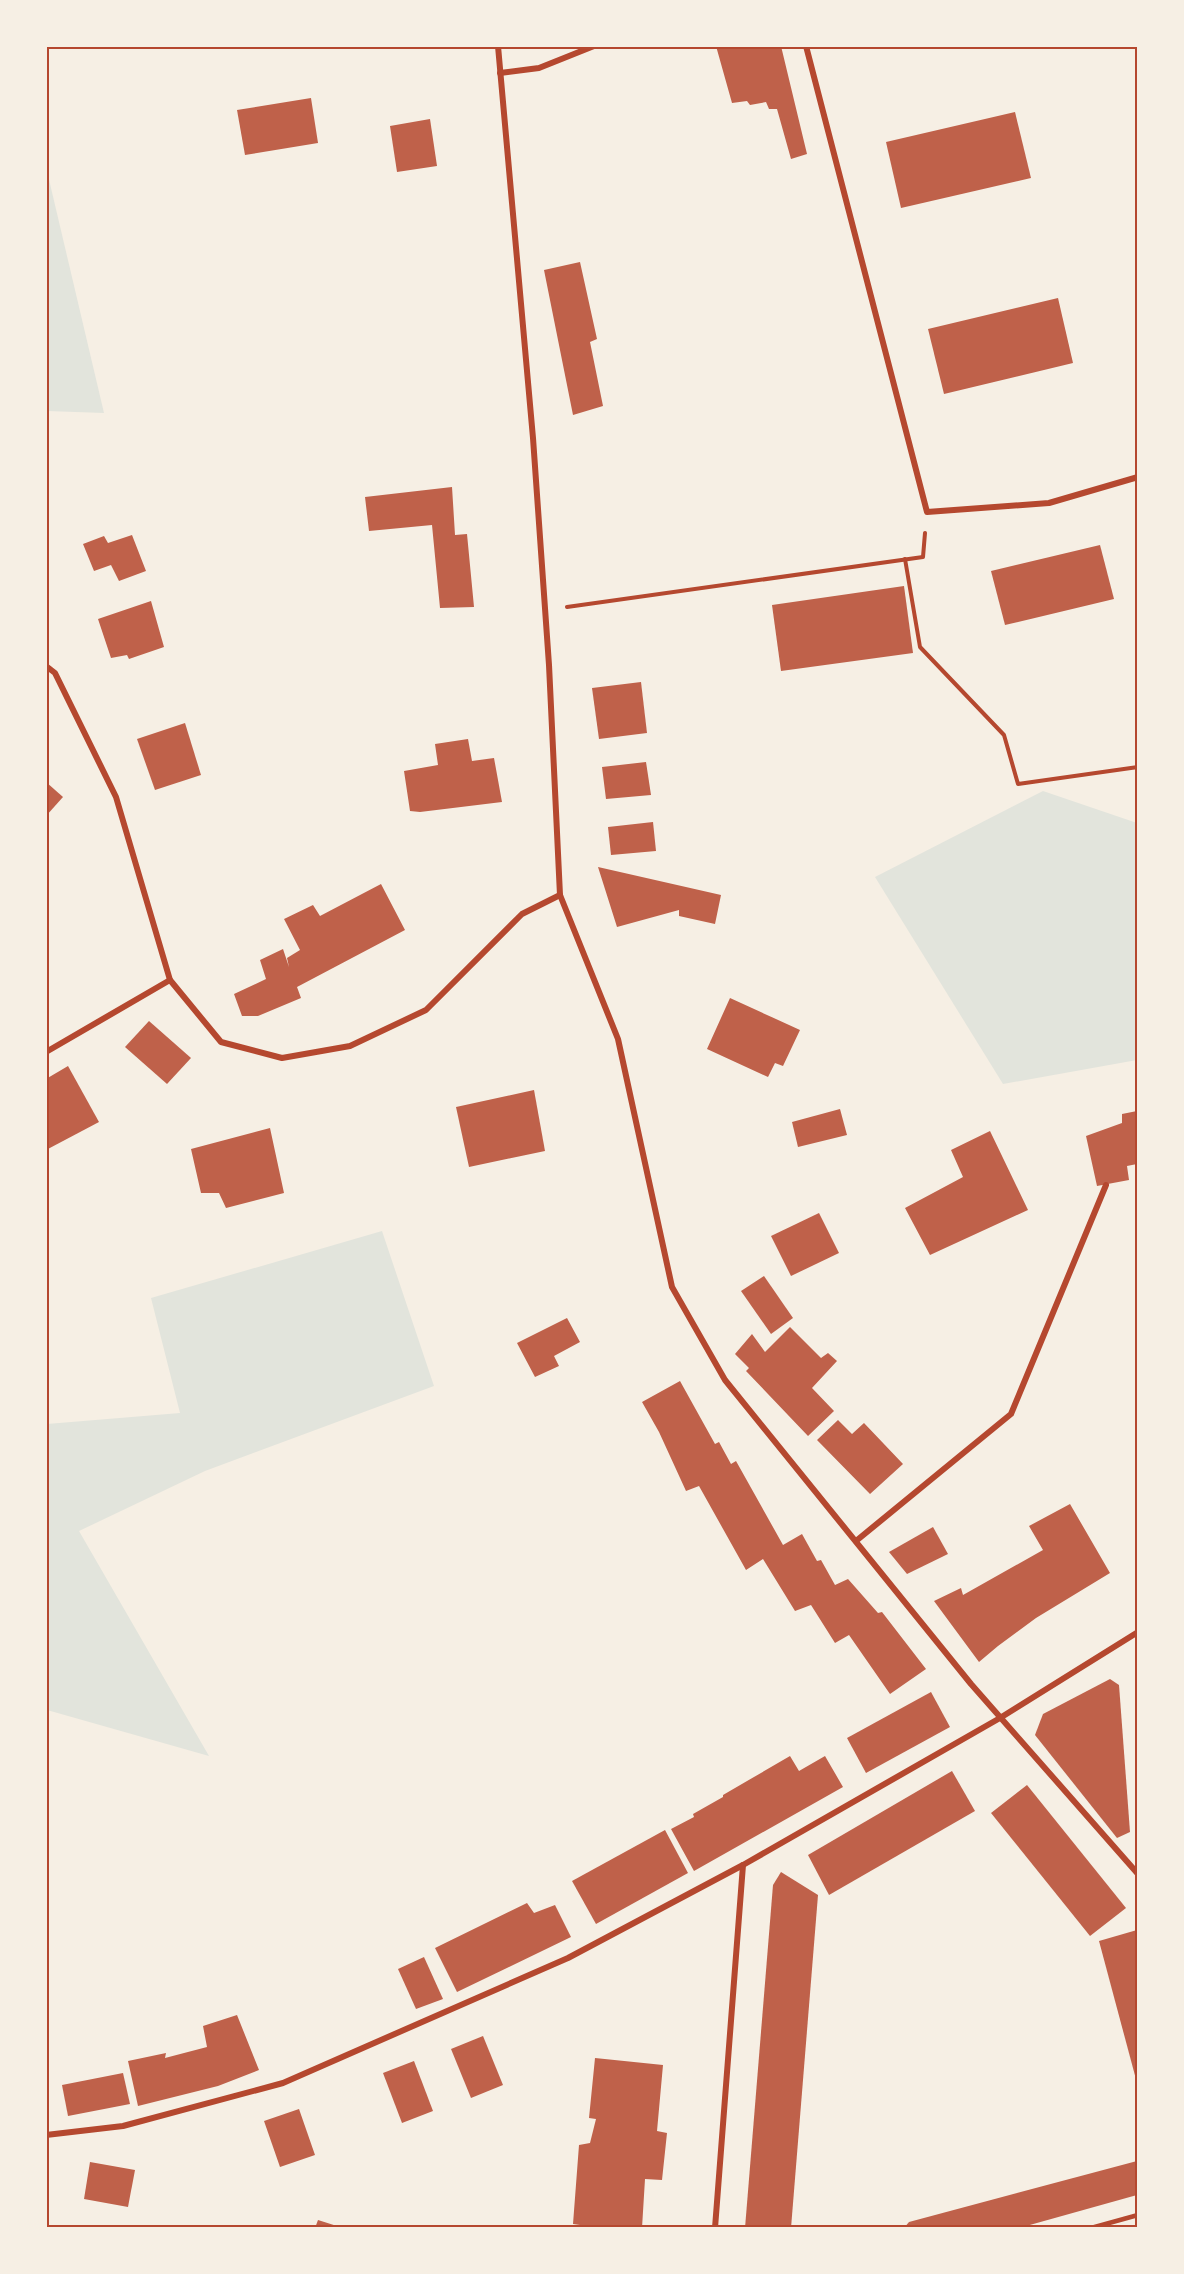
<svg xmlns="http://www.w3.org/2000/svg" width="1184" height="2274" font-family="'Source Serif 4',serif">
<rect width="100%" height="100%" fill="#f6efe4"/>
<!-- green -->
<g fill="#e2e4dc">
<path d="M46 171H47L104 413 47 411Z"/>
<path d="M1043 791 1137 823V1060L1003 1084 875 877Z"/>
<path d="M382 1231 434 1386 205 1471 79 1531 209 1756 47 1710V1424L180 1413 151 1298Z"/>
</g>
<!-- building -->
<g fill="#bf614a">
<path d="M716 46H781L807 154 791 159 777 109H769L766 102 750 105 747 101 732 103Z"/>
<path d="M311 98 318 143 245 155 237 110Z"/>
<path d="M1015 112 1031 178 901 208 886 142Z"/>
<path d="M430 119 437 166 397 172 390 126Z"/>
<path d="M580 262 597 339 590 342 603 406 573 415 544 270Z"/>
<path d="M1058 298 1073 363 944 394 928 329Z"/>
<path d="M452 487 455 535 467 534 474 607 440 608 432 525 369 531 365 497Z"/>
<path d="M132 535 146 571 119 581 111 565 94 571 83 544 104 536 108 543Z"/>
<path d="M1100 545 1114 599 1005 625 991 571Z"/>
<path d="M904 586 913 653 781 671 772 605Z"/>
<path d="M151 601 164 647 129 659 127 655 111 658 98 619Z"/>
<path d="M641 682 647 733 599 739 592 688Z"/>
<path d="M185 723 201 775 155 790 137 739Z"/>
<path d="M468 739 472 761 494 758 502 802 420 812 410 811 404 771 438 765 435 744Z"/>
<path d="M646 762 651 795 606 799 602 767Z"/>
<path d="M46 782 63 797 46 816Z"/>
<path d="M653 822 656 851 611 855 608 827Z"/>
<path d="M598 867 721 895 715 924 679 916V910L617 927Z"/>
<path d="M381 884 405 930 297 987 301 998 258 1016H242L234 994 266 979 260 960 283 949 289 967 287 958 300 950 284 919 313 905 320 916Z"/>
<path d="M730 998 800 1030 783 1066 775 1063 768 1077 707 1049Z"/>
<path d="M149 1021 191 1058 167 1084 125 1047Z"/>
<path d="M68 1066 99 1122 46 1150V1079Z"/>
<path d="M534 1090 545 1151 469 1167 456 1107Z"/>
<path d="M840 1109 847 1135 798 1147 792 1122Z"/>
<path d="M1137 1111V1164L1127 1166 1129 1180 1097 1186 1086 1136 1122 1123V1114Z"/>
<path d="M270 1128 284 1193 226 1208 219 1193H201L191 1149Z"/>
<path d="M990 1131 1028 1210 930 1255 905 1208 963 1177 951 1150Z"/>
<path d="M819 1213 839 1253 791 1276 771 1236Z"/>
<path d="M764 1276 793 1318 771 1334 741 1291Z"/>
<path d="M567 1318 580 1342 554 1356 559 1366 535 1377 517 1343Z"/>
<path d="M790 1327 821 1358 828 1353 837 1361 812 1388 834 1411 808 1436 746 1371 749 1368 735 1354 752 1334 765 1352Z"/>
<path d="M680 1381 715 1444 719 1442 731 1464 736 1461 783 1545 802 1534 817 1561 821 1560 835 1585 848 1579 878 1613 882 1612 926 1669 890 1694 849 1635 835 1643 811 1605 795 1611 763 1559 746 1570 699 1486 686 1491 659 1432 642 1402Z"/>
<path d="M838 1420 852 1434 864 1423 903 1464 870 1494 817 1440Z"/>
<path d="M1070 1504 1110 1573 1036 1618 998 1646 979 1662 934 1601 961 1588 963 1595 1043 1550 1029 1526Z"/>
<path d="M933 1527 948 1554 907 1574 889 1552Z"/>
<path d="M1110 1679 1119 1685 1130 1832 1117 1838 1035 1735 1043 1714Z"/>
<path d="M931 1692 950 1727 866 1773 847 1738Z"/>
<path d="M790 1756 799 1771 825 1756 843 1787 694 1871 671 1829 694 1817 693 1814 723 1797V1795Z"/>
<path d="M952 1771 975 1811 829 1895 808 1855Z"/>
<path d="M1027 1785 1126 1908 1090 1936 991 1813Z"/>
<path d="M665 1830 688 1873 596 1924 572 1881Z"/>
<path d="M781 1872 818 1895 791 2228H745L773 1885Z"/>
<path d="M527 1903 534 1913 555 1905 571 1937 457 1992 435 1948Z"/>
<path d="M1137 1930V2083L1099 1941Z"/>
<path d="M424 1957 443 1999 416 2009 398 1969Z"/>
<path d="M237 2015 259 2070 218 2086 138 2106 128 2061 166 2053 165 2058 207 2047 203 2026Z"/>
<path d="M483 2036 503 2085 471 2098 451 2049Z"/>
<path d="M595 2058 663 2065 657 2131 667 2133 662 2180 645 2179 642 2228H601L573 2224 579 2145 590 2143 596 2119 589 2118Z"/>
<path d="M414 2061 433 2111 402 2123 383 2073Z"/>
<path d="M123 2073 130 2104 68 2116 62 2085Z"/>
<path d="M299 2109 315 2155 280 2167 264 2121Z"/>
<path d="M1137 2161V2195L1019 2228H904L909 2222Z"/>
<path d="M90 2162 135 2170 128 2207 84 2199Z"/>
<path d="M318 2220 340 2227V2228H315Z"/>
</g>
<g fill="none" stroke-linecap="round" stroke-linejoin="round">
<!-- path -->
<g stroke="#b5482f" stroke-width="4">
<path d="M905 559 920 647 1004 735 1018 784 1138 767"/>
<path d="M567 607 923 557 925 533"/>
</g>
<!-- service -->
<path stroke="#b5482f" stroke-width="4.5" d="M1091 2228 1138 2215"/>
<!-- minor -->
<g stroke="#b5482f" stroke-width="6">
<path d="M498 46 533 438 549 665 560 895 618 1039 672 1287 725 1380 971 1684 1138 1874"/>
<path d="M806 46 927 512 1049 503 1138 477"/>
<path d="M500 73 539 68 594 46"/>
<path d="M46 666 55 673 116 797 170 980 221 1042 282 1058 350 1046 426 1010 522 914 560 895"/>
<path d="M46 1052 170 980"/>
<path d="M856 1541 1011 1414 1106 1185"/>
<path d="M46 2135 123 2126 283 2083 568 1958 743 1865 1000 1718 1138 1632"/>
<path d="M715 2228 743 1865"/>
</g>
</g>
<!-- border -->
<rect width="1184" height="2274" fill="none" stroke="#f6efe4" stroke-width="96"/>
<rect x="48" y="48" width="1088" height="2178" fill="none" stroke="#b5482f" stroke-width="2"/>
</svg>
